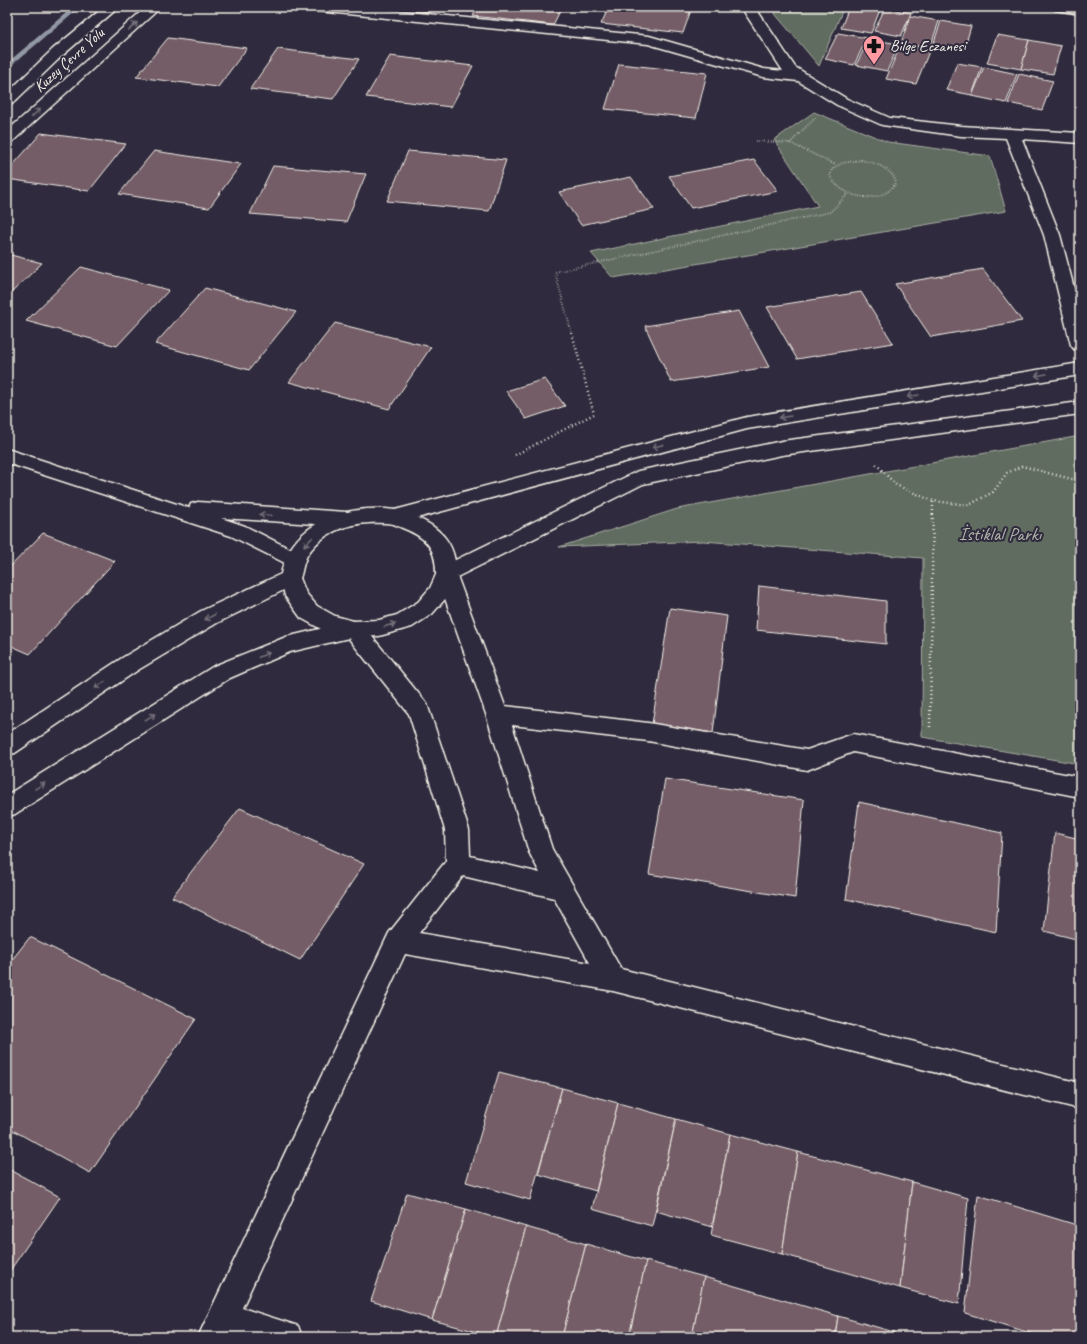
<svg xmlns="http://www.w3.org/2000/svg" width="1087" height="1344" font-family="Caveat,sans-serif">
<rect width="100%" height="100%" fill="#2f2a3d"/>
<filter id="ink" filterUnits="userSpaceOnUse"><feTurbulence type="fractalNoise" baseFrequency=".025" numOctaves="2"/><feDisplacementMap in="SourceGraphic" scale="8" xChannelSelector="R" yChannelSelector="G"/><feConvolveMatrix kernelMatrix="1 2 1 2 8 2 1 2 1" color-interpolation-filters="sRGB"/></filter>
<g filter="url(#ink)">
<!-- green -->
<g fill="#606c61" stroke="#aaaea4">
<path d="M772 7H844L819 66 776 15Z"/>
<path d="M814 112 888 142 990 156 1006 211 613 278 591 253 818 206 774 140Z"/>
<path d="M1080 436V764L922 737 923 558 703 541 559 547 677 509Z"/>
</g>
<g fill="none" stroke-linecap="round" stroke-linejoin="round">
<!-- stream -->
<path fill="#9299a5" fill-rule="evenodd" d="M73 7H81L7 69V63Z"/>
</g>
<!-- building -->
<g fill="#755d68" stroke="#f4f1e8">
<path d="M389 7H433L430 12Z"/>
<path d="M478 7H562L553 25 473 16Z"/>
<path d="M609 7H692L683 33 601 24Z"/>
<path d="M849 7H881L871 33 841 28Z"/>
<path d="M885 8 911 13 901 36 874 31Z"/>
<path d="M910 16 939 21 930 48 901 43Z"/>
<path d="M941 21 971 26 964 50 933 45Z"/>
<path d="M838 33 867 38 854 65 825 59Z"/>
<path d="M997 35 1029 40 1021 69 987 63Z"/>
<path d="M168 38 247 48 218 87 136 77Z"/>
<path d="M869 39 899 44 887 71 856 65Z"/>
<path d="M1029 40 1061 46 1053 74 1021 69Z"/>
<path d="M901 44 930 49 916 84 886 79Z"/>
<path d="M278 49 359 59 333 99 250 89Z"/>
<path d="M390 56 473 66 451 107 366 97Z"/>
<path d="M957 63 982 67 972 95 946 90Z"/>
<path d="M619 64 707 73 696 118 605 109Z"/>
<path d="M984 67 1017 74 1006 103 972 96Z"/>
<path d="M1019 74 1053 81 1042 110 1008 103Z"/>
<path d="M41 133 126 144 89 191 7 179V172Z"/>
<path d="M154 151 241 164 209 208 119 194Z"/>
<path d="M408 151 506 160 489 211 387 201Z"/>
<path d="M754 160 778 191 691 208 669 176Z"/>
<path d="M273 166 366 174 346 222 250 214Z"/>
<path d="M631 177 654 209 581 225 559 192Z"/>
<path d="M7 254 42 263 7 297Z"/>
<path d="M81 267 169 290 117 346 26 321Z"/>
<path d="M983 269 1022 321 931 337 895 284Z"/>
<path d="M205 288 296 312 249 370 155 344Z"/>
<path d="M861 292 893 343 797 359 767 307Z"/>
<path d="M739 311 769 367 671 382 645 326Z"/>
<path d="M335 323 431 347 389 409 289 382Z"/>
<path d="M545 379 565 406 526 419 506 391Z"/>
<path d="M43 533 115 561 30 654 7 644V570Z"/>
<path d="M759 586 886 601V644L756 630Z"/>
<path d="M670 608 727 616 713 733 652 724Z"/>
<path d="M665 779 804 800 795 898 649 874Z"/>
<path d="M859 802 1002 833 996 932 846 899Z"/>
<path d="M240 808 364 864 300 960 172 897Z"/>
<path d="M1055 833 1080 839V940L1044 931Z"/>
<path d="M30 937 196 1019 90 1173 7 1127V966Z"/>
<path d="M499 1072 562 1088 530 1200 466 1182Z"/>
<path d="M562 1088 618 1103 596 1191 538 1174Z"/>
<path d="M618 1103 676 1119 652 1226 592 1209Z"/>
<path d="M676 1119 730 1134 712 1227 656 1211Z"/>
<path d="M730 1134 798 1152 782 1254 711 1235Z"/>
<path d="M798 1152 912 1182 900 1288 782 1254Z"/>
<path d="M7 1168 60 1197 7 1275Z"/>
<path d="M912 1182 968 1198 959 1304 900 1288Z"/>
<path d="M407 1193 466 1209 432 1320 371 1301Z"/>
<path d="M978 1195 1080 1226V1337H1043L965 1313Z"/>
<path d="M466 1209 526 1227 496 1337 432 1320Z"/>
<path d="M526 1227 586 1244 562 1337H496Z"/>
<path d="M586 1244 646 1261 629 1337H562Z"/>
<path d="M646 1261 704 1277 692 1337H629Z"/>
<path d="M704 1277 838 1316 835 1337H692Z"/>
<path d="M838 1316 894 1332V1337H835Z"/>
</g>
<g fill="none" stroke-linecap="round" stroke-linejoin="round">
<!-- minor casing -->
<g stroke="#f4f1e8" stroke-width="3">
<g id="minor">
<path d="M310 7H358L649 36 764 69 783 71 741 7H755L795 67 847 99 890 118 961 126 1080 133V143L1022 139 1060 235 1080 311V351L1074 349 1071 345 1044 235 1006 138 961 136 882 125 837 105 798 81 763 77 648 44 317 11 312 10Z"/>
<path d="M1053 7H1080V14L1055 10Z"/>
<path d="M395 510C429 520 456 534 456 573L505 706 648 723 807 750 853 734 1080 777V797L853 752 807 770 648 741 512 725 552 849 621 969 1080 1083V1109L613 991 405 954 242 1308 298 1326 302 1337H236L230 1335 229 1337H198L389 933 446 861 445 830 409 714 346 635 321 629 301 618 285 596 281 578 284 573 291 570 298 573 306 593 317 606 335 616 361 623 427 704 469 830 470 856 540 873 529 852 486 714 436 573C436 546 424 536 400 527 394 524 389 523 385 517L388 512ZM463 876 554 898 590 963 419 933Z"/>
</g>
</g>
<!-- tertiary casing -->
<g stroke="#f4f1e8" stroke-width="3">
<path id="tertiary" d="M7 449 189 508 191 504 198 502 346 512 353 514 356 519 353 524 346 526 221 518 245 526 302 555 305 560 302 565 295 568 231 536 7 463Z"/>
</g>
<!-- secondary casing -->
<g stroke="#f4f1e8" stroke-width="3">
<g id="secondary">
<path d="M1080 363V375L747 429 395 524C363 520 328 525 308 554 302 563 303 574 298 583L217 623 138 670 15 753 7 755V734L122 658 201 611 281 574C291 521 348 504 395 510L747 417Z"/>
<path d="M1080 402V414L782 455 643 484 455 578 446 598 432 614 412 627 379 636 353 637 290 652 230 678 15 814 7 817V795L214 666 286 637 353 621 379 620 397 615 418 602 430 588 439 568 638 471 782 441Z"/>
</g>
</g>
<!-- primary casing -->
<g stroke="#f4f1e8" stroke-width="3">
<g id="primary">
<path d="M104 7H119L63 55 12 104 7 105V93L53 49Z"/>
<path d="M146 7H161L12 142 7 144V131Z"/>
</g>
</g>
<!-- path-far1 -->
<g stroke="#f4f1e8" stroke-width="2" stroke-dasharray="0.5 2" stroke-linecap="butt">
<path d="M756 141 790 143 836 165"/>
<path d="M790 143 816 117"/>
<path d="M861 160C874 163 893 168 896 183 881 206 842 199 830 176L832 169 842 163Z"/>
<path d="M572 334 555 272 830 212 848 194"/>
</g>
<!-- path -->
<g stroke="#f4f1e8" stroke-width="2.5" stroke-dasharray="1 3" stroke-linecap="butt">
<path d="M515 455 594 414 572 333"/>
<path d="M876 464 896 485 933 501 969 505 993 492 1007 473 1022 466 1071 479H1080"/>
<path d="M930 727 933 501"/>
</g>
<!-- minor -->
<use href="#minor" fill="#2f2a3d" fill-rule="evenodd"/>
<!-- tertiary -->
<use href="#tertiary" fill="#2f2a3d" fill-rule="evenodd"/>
<!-- secondary -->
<use href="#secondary" fill="#2f2a3d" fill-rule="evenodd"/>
<!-- primary -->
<use href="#primary" fill="#2f2a3d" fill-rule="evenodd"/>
</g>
<!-- one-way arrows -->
<defs><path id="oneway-shaft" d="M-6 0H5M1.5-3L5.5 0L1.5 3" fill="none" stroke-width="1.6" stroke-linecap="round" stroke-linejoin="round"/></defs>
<g stroke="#747079">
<use href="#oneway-shaft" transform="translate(133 26) rotate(-42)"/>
<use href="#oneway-shaft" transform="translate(36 113) rotate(-42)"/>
<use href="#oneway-shaft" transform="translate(1041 375) rotate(171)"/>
<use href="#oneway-shaft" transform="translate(913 396) rotate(171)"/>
<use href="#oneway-shaft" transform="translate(785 417) rotate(171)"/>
<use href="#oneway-shaft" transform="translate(658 446) rotate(165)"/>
<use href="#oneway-shaft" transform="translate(265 515) rotate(-175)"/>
<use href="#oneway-shaft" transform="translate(308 542) rotate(134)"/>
<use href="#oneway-shaft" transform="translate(210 617) rotate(152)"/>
<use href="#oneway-shaft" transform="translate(390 625) rotate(-16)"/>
<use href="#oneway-shaft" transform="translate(264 655) rotate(-23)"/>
<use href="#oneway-shaft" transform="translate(100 685) rotate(146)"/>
<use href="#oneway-shaft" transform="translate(150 717) rotate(-32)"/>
<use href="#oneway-shaft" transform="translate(40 786) rotate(-32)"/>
</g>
</g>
<!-- icons -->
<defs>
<g id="pharmacy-pin" transform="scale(1.15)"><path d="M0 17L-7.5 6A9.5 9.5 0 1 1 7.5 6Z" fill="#ff9aa2" stroke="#2f2a3d"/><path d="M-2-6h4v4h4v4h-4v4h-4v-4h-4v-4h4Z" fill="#111"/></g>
</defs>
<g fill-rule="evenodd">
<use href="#pharmacy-pin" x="874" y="46"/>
</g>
<g text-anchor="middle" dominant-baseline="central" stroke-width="4" stroke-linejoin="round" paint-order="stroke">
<!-- far-poi labels -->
<g font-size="16" fill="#f4f1e8" stroke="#2f2a3d" text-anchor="start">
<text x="890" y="46">Bilge Eczanesi</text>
</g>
<!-- far-street labels -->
<g font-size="16" fill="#f4f1e8" stroke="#2f2a3d">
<text transform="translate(69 60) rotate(-42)">Kuzey Çevre Yolu</text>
</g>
<!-- park labels -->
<g font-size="19" fill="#b1b5ab" stroke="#2f2a3d">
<text x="1000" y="534">İstiklal Parkı</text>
</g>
</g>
<!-- margin -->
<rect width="1087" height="1344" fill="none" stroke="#2f2a3d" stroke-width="24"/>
<rect x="12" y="12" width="1063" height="1320" fill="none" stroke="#f4f1e8" stroke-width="1.5" filter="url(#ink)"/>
</svg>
